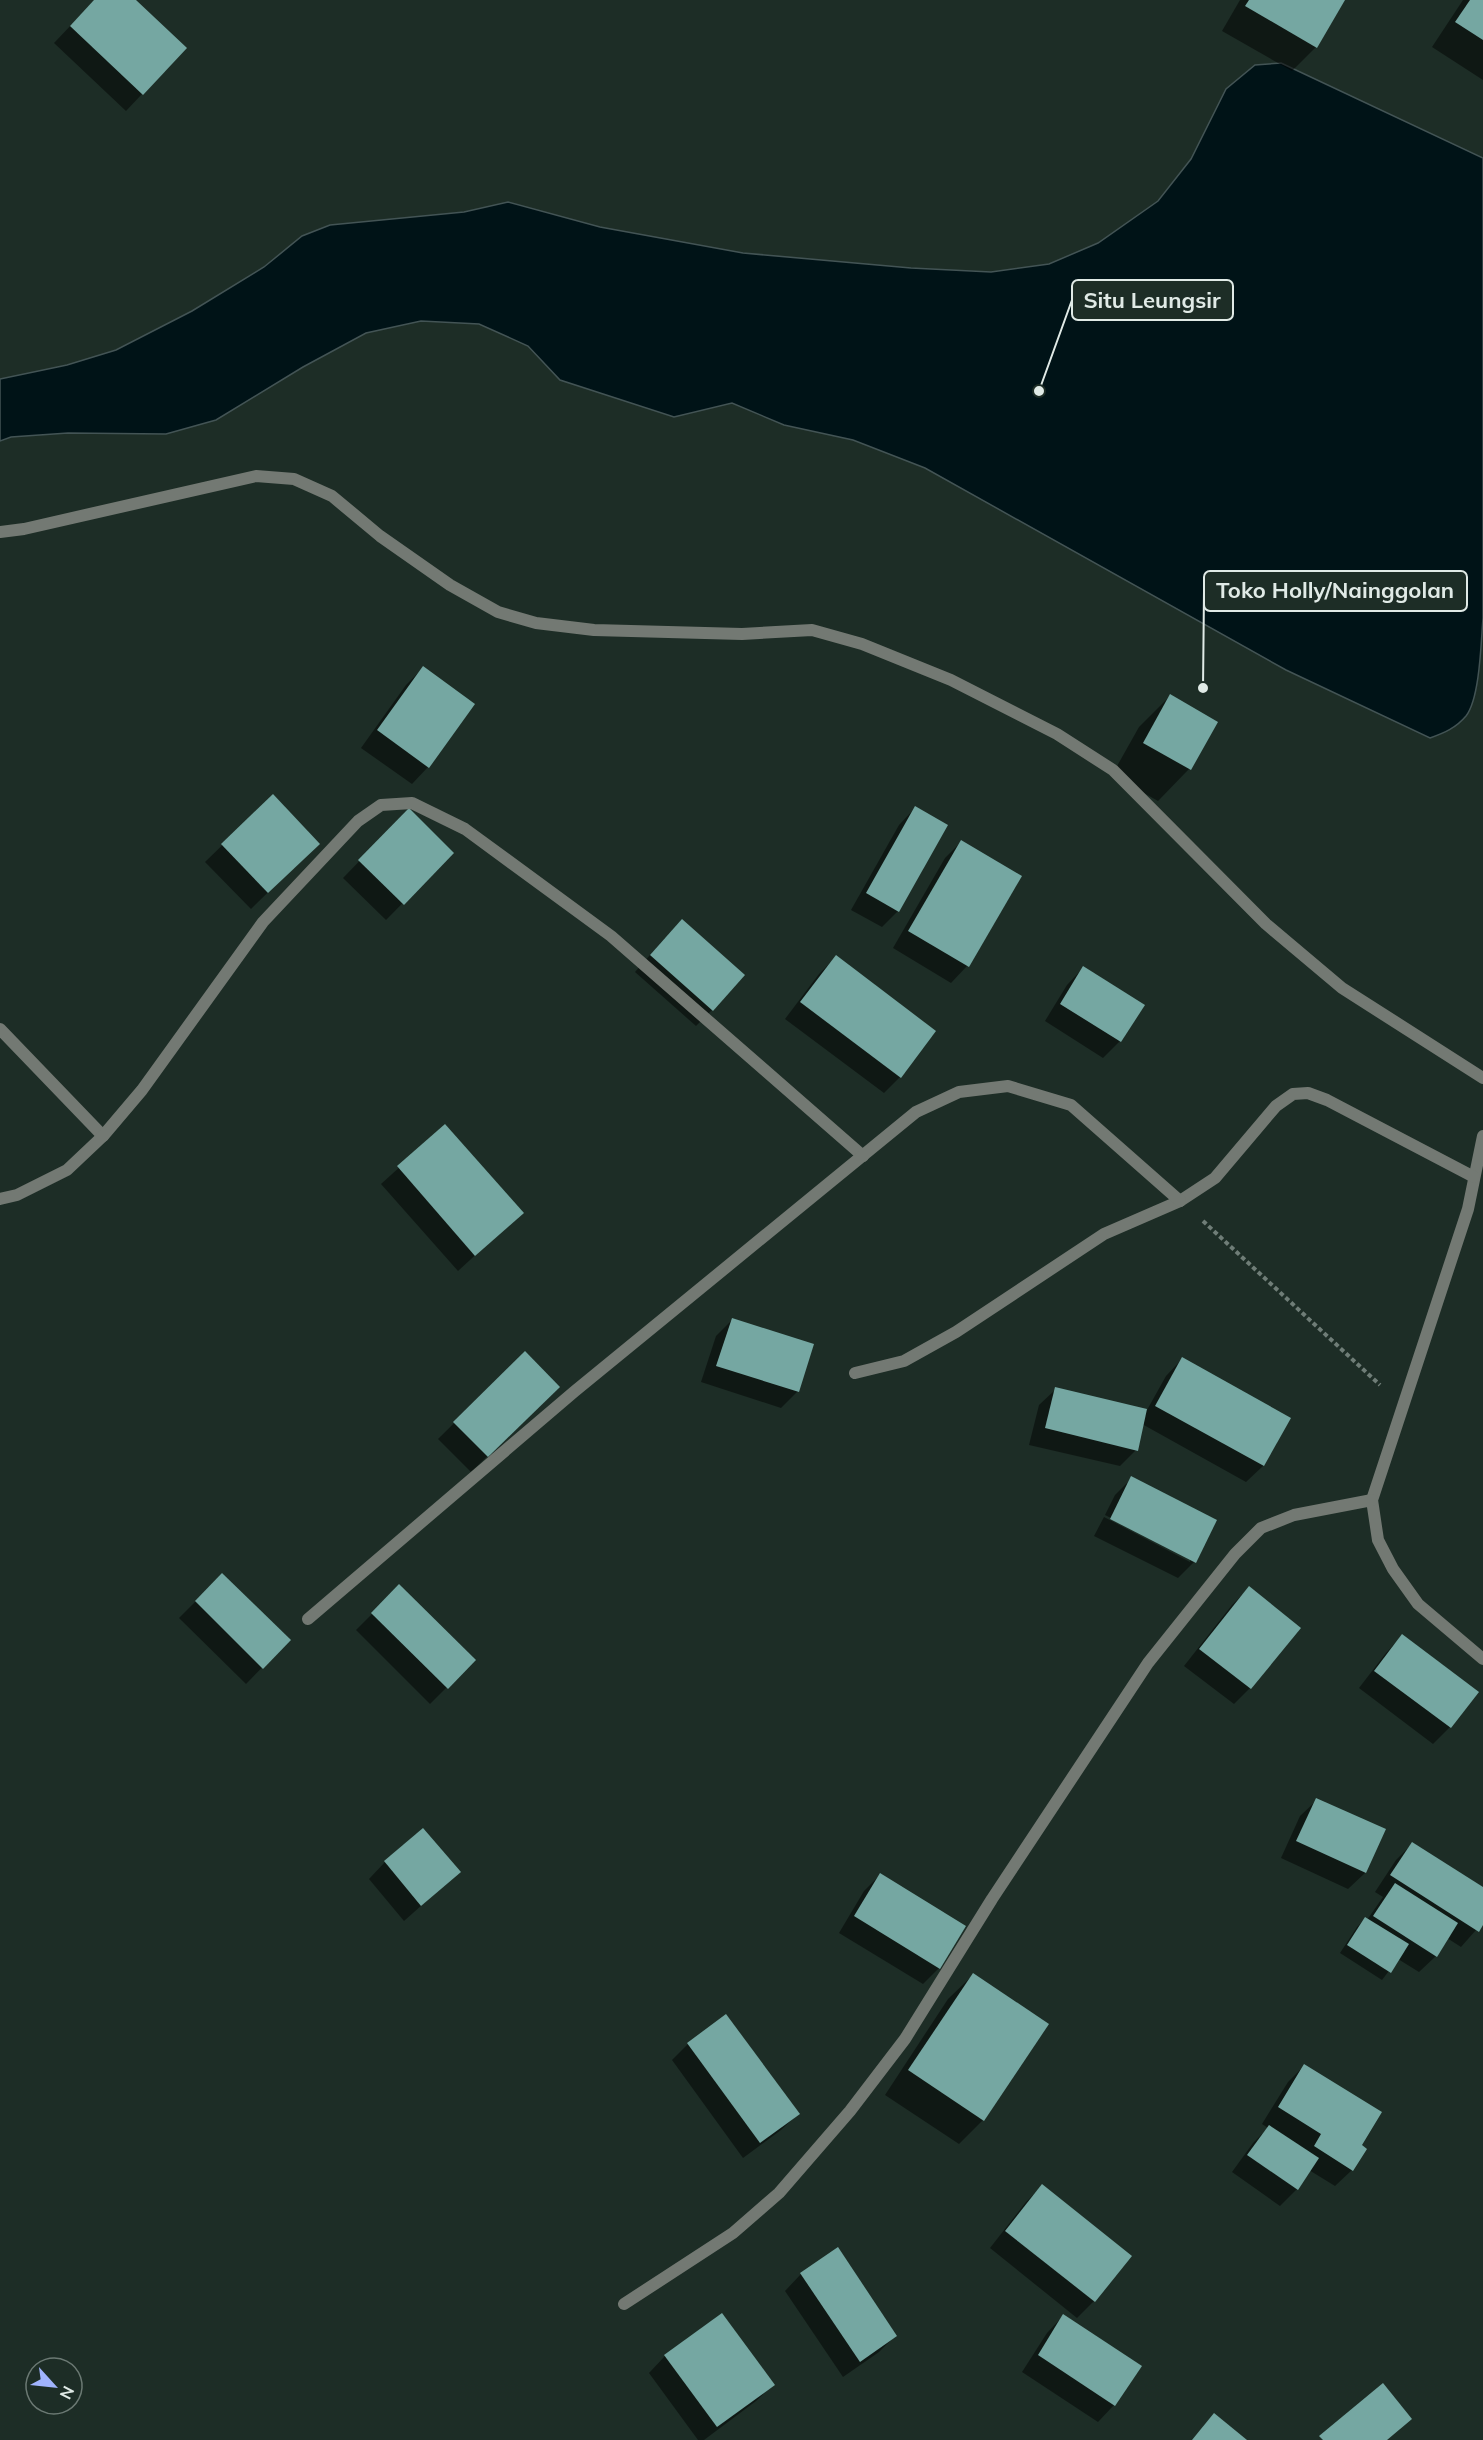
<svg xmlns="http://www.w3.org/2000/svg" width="1483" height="2440" font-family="Mulish,sans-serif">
<rect width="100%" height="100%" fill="#1d2d26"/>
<!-- water -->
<path fill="#001317" stroke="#435455" stroke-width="1.5" d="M1281 63 1483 158V618C1481 642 1480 698 1466 716 1456 728 1444 733 1430 738L1286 670 925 468 853 440 784 425 732 403 674 417 560 380 528 346 479 324 421 321 366 333 303 367 216 420 166 434 68 433 11 437 0 441V379L67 365 116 350 192 311 264 267 302 236 330 225 464 212 508 202 600 227 743 253 911 268 991 272 1049 264 1098 243 1158 201 1191 159 1226 89 1255 65Z"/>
<!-- shadow -->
<g fill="#0007">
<path d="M95 0H133L142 94 126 111 54 43Z"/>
<path d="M1240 0H1343L1316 47 1292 71 1222 31Z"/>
<path d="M1463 0H1483V80L1432 47Z"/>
<path d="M423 668 428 767 412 784 361 748 406 685Z"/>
<path d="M1170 696 1216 722 1189 769 1158 801 1112 775 1139 727Z"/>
<path d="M273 796 301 860 251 909 205 862Z"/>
<path d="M915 808 898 911 882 927 851 910 899 825Z"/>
<path d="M409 810 452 853 386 920 343 878Z"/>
<path d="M961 842 1020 877 967 966 951 983 893 948 945 858Z"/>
<path d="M665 938 712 1010 696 1026 635 972Z"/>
<path d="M836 957 900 1077 884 1093 785 1019 819 974Z"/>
<path d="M1083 968 1143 1006 1120 1041 1103 1058 1045 1021 1067 985Z"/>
<path d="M445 1126 521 1213 458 1271 381 1184Z"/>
<path d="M732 1320 798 1391 781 1408 701 1382 716 1336Z"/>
<path d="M525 1353 558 1387 471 1472 438 1439Z"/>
<path d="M1182 1359 1289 1418 1263 1466 1246 1482 1142 1424 1136 1450 1120 1466 1029 1445 1039 1405 1056 1389 1147 1410 1166 1376Z"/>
<path d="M1132 1478 1194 1562 1178 1578 1094 1536 1104 1517 1190 1562V1558L1105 1515 1115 1495Z"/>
<path d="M222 1575 289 1640 246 1684 179 1618Z"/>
<path d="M399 1587 474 1660 430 1704 356 1630Z"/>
<path d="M1249 1588 1250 1688 1234 1704 1184 1666 1232 1605Z"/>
<path d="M1402 1636 1477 1692 1450 1727 1433 1744 1359 1688 1386 1653Z"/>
<path d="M1317 1800 1384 1830 1365 1873 1348 1889 1281 1858 1300 1816Z"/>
<path d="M1412 1844 1483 1889V1922L1461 1947 1447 1938 1436 1956 1419 1972 1398 1959 1382 1980 1340 1953 1357 1927 1365 1919 1367 1920 1383 1897 1375 1892 1396 1860Z"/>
<path d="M385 1862 459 1872 404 1921 369 1879Z"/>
<path d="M880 1875 939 1968 923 1984 839 1933 864 1891Z"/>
<path d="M973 1975 983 2120 959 2144 885 2095 948 1999Z"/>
<path d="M688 2044 798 2114 781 2130 743 2158 672 2060Z"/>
<path d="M1304 2066 1360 2146 1352 2170 1335 2186 1309 2170 1297 2189 1280 2206 1232 2172 1253 2143 1268 2128 1262 2124 1288 2082Z"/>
<path d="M1042 2186 1130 2256 1094 2301 1077 2318 990 2248 1026 2202Z"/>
<path d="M801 2274 895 2336 879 2352 843 2377 785 2291Z"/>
<path d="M1063 2316 1114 2405 1098 2422 1022 2372 1047 2333Z"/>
<path d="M665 2356 773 2385 756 2401 704 2440H698L649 2373Z"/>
</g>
<!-- building -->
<g fill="#75a7a2">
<path d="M94 0H136L187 48 143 95 70 26Z"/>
<path d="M1249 0H1345L1317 48 1245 6Z"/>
<path d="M1470 0H1483V40L1455 22Z"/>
<path d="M423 666 475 704 429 768 377 730Z"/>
<path d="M1170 694 1218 722 1191 770 1143 743Z"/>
<path d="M273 794 320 844 268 893 221 844Z"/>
<path d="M915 806 948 825 899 912 866 893Z"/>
<path d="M409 808 454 853 404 905 358 860Z"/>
<path d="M961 840 1022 876 969 967 908 931Z"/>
<path d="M682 919 745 975 713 1011 650 955Z"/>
<path d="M836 955 936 1031 901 1078 800 1002Z"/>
<path d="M1083 966 1145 1005 1121 1042 1060 1004Z"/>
<path d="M445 1124 524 1213 475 1256 397 1166Z"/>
<path d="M732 1318 814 1344 799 1392 716 1366Z"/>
<path d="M525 1351 560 1387 488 1457 453 1422Z"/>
<path d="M1182 1357 1291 1418 1264 1466 1155 1406Z"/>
<path d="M1055 1387 1147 1409 1138 1451 1045 1428Z"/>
<path d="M1131 1476 1217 1520 1196 1563 1110 1519Z"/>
<path d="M222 1573 291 1640 263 1669 195 1601Z"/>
<path d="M399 1584 476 1660 448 1689 371 1613Z"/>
<path d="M1249 1586 1301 1628 1251 1689 1199 1649Z"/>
<path d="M1402 1634 1479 1692 1451 1728 1374 1671Z"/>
<path d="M1316 1798 1386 1829 1366 1873 1296 1841Z"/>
<path d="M423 1828 461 1872 421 1906 384 1861Z"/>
<path d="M1412 1842 1483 1887V1925L1479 1932 1390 1875Z"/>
<path d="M880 1873 966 1926 940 1969 854 1916Z"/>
<path d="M1395 1883 1458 1923 1437 1957 1373 1916Z"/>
<path d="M1365 1917 1409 1944 1391 1973 1347 1945Z"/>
<path d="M973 1973 1049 2024 984 2121 908 2070Z"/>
<path d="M726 2014 800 2114 760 2143 687 2043Z"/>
<path d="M1304 2064 1382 2112 1362 2145 1367 2149 1353 2171 1314 2146 1321 2134 1278 2107Z"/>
<path d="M1269 2125 1319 2158 1298 2190 1247 2155Z"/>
<path d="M1042 2184 1132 2256 1095 2302 1005 2231Z"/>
<path d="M838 2247 897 2336 860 2362 800 2273Z"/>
<path d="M722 2313 775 2385 717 2427 664 2355Z"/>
<path d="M1063 2314 1142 2366 1115 2406 1038 2355Z"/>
<path d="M1383 2383 1412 2419 1387 2440H1323L1319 2436Z"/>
<path d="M1214 2413 1247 2440H1192Z"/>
</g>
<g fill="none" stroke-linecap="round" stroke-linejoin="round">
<!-- path -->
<path stroke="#6f7d77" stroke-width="4" stroke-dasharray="4.5 3" stroke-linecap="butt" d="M1203 1221 1380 1385"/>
<!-- minor -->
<g stroke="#737973" stroke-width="12">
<path d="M0 532 24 529 256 476 294 479 332 496 380 536 450 585 498 612 536 623 594 630 742 634 812 630 862 644 951 680 1057 734 1113 770 1266 924 1342 988 1483 1078"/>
<path d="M0 1029 103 1136"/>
<path d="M1483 1136 1468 1209 1372 1500 1378 1540 1393 1569 1418 1604 1483 1659"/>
<path d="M0 1199 17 1195 67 1170 103 1136 142 1090 263 922 358 821 381 805 412 803 465 829 611 936 863 1156"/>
<path d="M855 1373 904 1361 956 1332 1104 1234 1180 1201 1215 1178 1276 1106 1293 1094 1308 1093 1327 1100 1474 1177"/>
<path d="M308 1619 575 1391 916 1112 959 1092 1008 1086 1071 1105 1180 1201"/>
<path d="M624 2304 733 2233 779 2193 850 2111 905 2039 992 1899 1148 1663 1235 1554 1261 1528 1294 1515 1372 1500"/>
</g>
</g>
<!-- callouts -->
<path fill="none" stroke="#e0eae6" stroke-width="2" d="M1039 391L1072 300M1203 688L1204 591"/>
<g fill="#e0eae6" stroke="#1d2d26" stroke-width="2">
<circle cx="1039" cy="391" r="6"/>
<circle cx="1203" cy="688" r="6"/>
</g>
<g fill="#1d2d26" stroke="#e0eae6" stroke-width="2">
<rect x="1072" y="280" width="161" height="40" rx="6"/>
<rect x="1204" y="571" width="263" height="40" rx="6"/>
</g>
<g font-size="22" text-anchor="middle" font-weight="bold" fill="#e0eae6">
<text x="1152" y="308">Situ Leungsir</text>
<text x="1335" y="598">Toko Holly/Nainggolan</text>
</g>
<!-- north arrow -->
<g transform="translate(54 2386) rotate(117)"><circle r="28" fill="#1d2d26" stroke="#6b7973" stroke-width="1.5"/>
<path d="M0-4.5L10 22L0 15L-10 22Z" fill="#a0b3fd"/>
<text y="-9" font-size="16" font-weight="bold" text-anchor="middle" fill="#e0eae6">N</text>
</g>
</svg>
